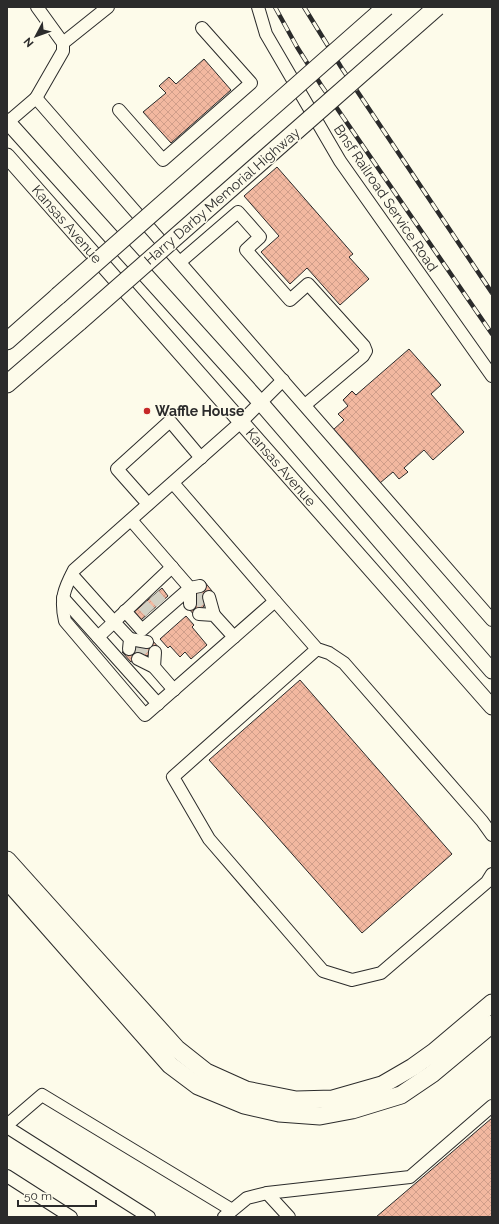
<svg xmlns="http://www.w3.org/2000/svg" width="499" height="1224" font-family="Raleway,sans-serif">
<defs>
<pattern id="building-cross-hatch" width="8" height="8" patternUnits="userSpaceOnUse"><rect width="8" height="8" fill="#f2b8a0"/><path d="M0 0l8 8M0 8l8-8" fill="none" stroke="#d09e8a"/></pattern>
</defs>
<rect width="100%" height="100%" fill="#fdfbea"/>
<!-- building -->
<g fill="url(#building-cross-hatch)" stroke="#2b2b2b">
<path d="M204 59 231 90 171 143 143 112 166 93 159 86 169 77 176 84Z"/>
<path d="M277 167 353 254 349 257 369 279 340 305 307 268 290 284 261 252 279 236 244 196Z"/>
<path d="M409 349 441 385 431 394 464 432 433 460 424 450 404 468 408 472 399 479 393 472 380 483 333 430 344 420 338 414 348 406 343 400 352 391 356 395Z"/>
<path d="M204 581 212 591 197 618 188 608Z"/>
<path d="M162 588 168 596 141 620 134 612Z"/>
<path d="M186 616 194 625 192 627 207 645 191 659 185 652 180 657 170 646 168 648 160 639Z"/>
<path d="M152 640 161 650 131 662 122 652Z"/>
<path d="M300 680 452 854 362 933 209 760Z"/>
<path d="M492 1118V1217H376Z"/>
</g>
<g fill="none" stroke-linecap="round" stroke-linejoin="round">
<!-- minor-tunnel -->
<g stroke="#d3d1c4" stroke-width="12" stroke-dasharray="12 6" stroke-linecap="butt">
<path d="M154 595 161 603"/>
<path d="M196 595 204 605"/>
<path d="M143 605 150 612"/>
<path d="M136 646 145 656"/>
</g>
<!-- minor casing -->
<g stroke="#2b2b2b" stroke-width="14">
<g id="minor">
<path d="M258 7 266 34 340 161 492 376"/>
<path d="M63 43 108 7"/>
<path d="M36 98 63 51V43L37 7"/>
<path d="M119 110 163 160 251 83 202 28"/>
<path d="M8 122 36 98 492 620"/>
<path d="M180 262 238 212 260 237 246 250 290 300 308 284 364 346 366 351 363 356 305 405"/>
<path d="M173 483 275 601 145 715 65 621C60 599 64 589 74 570L241 422 283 380"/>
<path d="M148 504 117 469 170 421 201 458"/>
<path d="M131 520 190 588V604"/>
<path d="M72 575 114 622 172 567"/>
<path d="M209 597 214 615"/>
<path d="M63 598 158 704"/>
<path d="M275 601 317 649 329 653 344 663 482 821 492 835"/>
<path d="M125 611 142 630 190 588 200 586"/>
<path d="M199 614 214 615 234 637"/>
<path d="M98 637 114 622 130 639 129 649"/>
<path d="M130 639 147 642"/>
<path d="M317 649 173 777 209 839 323 971 352 980 381 973 487 882 492 874"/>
<path d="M138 659 154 667 174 690"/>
<path d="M154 667 155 652"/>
<path d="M7 1125 42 1095 232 1210"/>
<path d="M7 1127 149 1217"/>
<path d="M7 1176 71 1217"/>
<path d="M267 1193 289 1217"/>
<path d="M224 1217 247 1198 267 1193 410 1177 492 1106"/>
</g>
</g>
<!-- major casing -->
<g stroke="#2b2b2b" stroke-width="17">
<g id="major">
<path d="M7 121 260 402 492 671"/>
<path d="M7 156 492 707"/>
</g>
</g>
<!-- highway casing -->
<g stroke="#2b2b2b" stroke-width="19">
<g id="highway">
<path d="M7 341 58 296"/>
<path d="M7 384 79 322"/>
<path d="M7 860 177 1049 206 1072 246 1090 296 1100 333 1099 382 1085 413 1067 434 1052 492 1003"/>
<path d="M7 880 170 1065 198 1086 244 1105 279 1113 320 1116 352 1110 401 1095 432 1074 492 1024"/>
</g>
</g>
<!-- minor -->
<use href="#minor" stroke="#fdfbea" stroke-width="12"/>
<!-- major -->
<use href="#major" stroke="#fdfbea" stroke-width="15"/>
<!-- highway -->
<use href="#highway" stroke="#fdfbea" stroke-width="17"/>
<!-- rail casing -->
<g stroke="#2b2b2b" stroke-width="4.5">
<g id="rail">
<path d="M275 7 297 47 321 85 492 334"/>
<path d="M304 7 341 67 492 293"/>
</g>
</g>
<!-- rail -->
<use href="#rail" stroke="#fdfbea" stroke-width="3" stroke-dasharray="9" stroke-linecap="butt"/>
<!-- highway-bridge casing -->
<g stroke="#2b2b2b" stroke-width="19" stroke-linecap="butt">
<g id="highway-bridge">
<path d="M58 296 386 7"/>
<path d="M79 322 437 7"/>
</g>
</g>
<!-- highway-bridge -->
<use href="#highway-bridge" stroke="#fdfbea" stroke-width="17"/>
</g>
<!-- markers -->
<circle fill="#c62828" stroke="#fdfbea" stroke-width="1.5" cx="147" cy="411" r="4"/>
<g text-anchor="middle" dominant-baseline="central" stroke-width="3" stroke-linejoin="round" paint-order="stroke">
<!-- street labels -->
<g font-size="14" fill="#2b2b2b" stroke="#fdfbea">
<text transform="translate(222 196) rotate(-41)">Harry Darby Memorial Highway</text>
<text transform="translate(386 198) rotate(56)">Bnsf Railroad Service Road</text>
<text transform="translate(67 224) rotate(49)">Kansas Avenue</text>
<text transform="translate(281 467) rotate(49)">Kansas Avenue</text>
</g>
<!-- poi labels -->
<g font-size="14" font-weight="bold" fill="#2b2b2b" stroke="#fdfbea" text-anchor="start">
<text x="155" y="411">Waffle House</text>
</g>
</g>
<!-- border -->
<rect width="499" height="1224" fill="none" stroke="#2b2b2b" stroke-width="16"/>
<!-- north arrow -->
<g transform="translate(36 36) rotate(229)" stroke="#fdfbea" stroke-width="3" paint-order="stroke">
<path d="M0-3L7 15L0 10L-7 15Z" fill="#2b2b2b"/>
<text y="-6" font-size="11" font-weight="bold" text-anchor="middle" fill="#2b2b2b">N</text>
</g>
<!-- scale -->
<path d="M18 1200v6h78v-6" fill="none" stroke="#2b2b2b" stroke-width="2"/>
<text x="24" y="1200" font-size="12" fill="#2b2b2b" stroke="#fdfbea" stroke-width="3" paint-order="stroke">50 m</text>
</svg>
